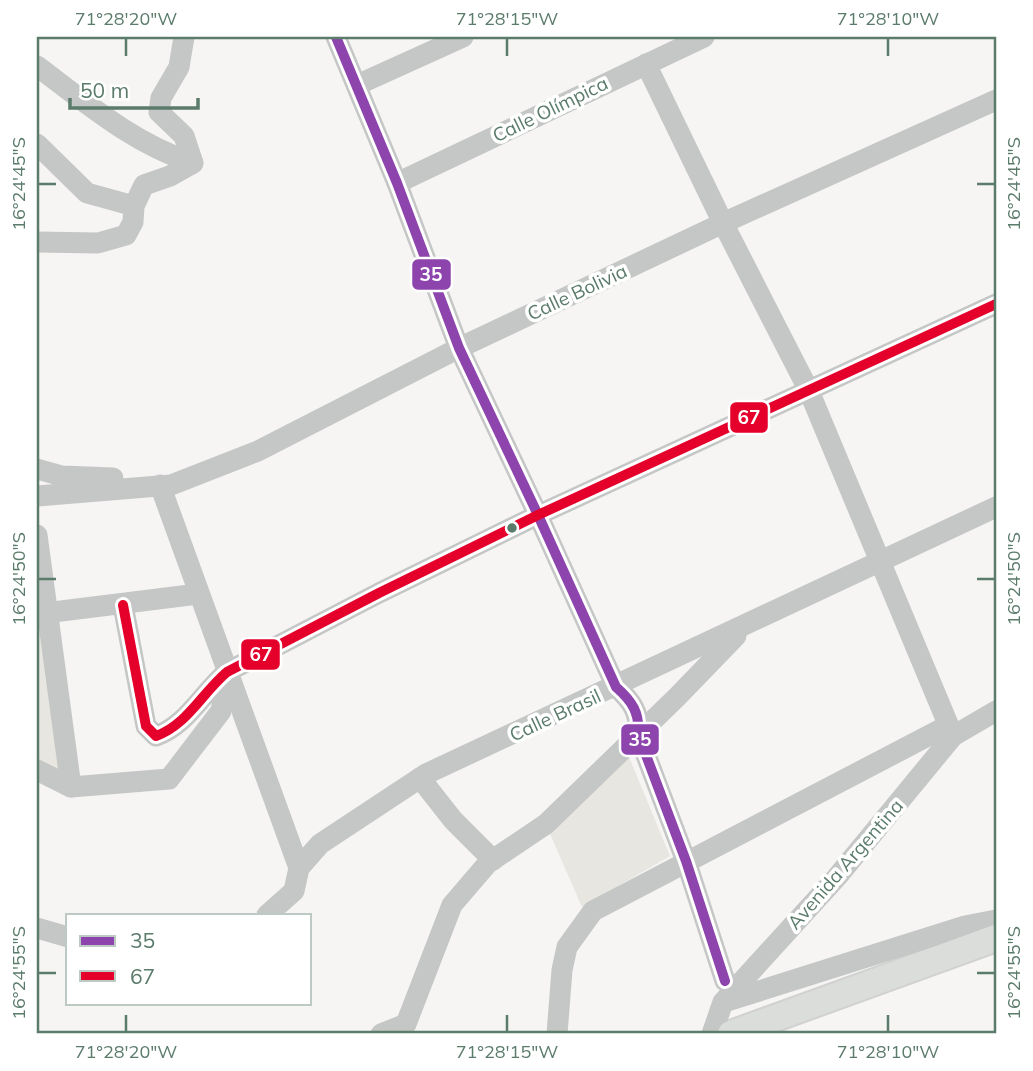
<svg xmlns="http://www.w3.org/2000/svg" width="1033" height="1071" font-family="Mulish,sans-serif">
<rect width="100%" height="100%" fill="#f6f5f4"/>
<!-- green -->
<g fill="#e8e6e1">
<path d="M43 623 62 775 37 761V624Z"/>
<path d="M629 757 670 856 582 907 550 834Z"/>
</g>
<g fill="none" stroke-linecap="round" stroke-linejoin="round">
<!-- major casing -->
<g stroke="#d0d1d0" stroke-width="30">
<path id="major" d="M731 1034 996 938"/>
</g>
<!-- minor -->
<g stroke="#c4c7c5" stroke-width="21">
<path d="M336 37 397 183 459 348 538 515 616 687C632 701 640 713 638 734L686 861 725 981"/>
<path d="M646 64 723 223 809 391 953 736"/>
<path d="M37 66C86 103 134 144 193 163"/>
<path d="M357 85 463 37"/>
<path d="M37 144 87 193 134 206"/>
<path d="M397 183 704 37"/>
<path d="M37 242 98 243 126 235 133 222 134 206 144 185 170 176 193 163 184 136 159 112 161 98 179 67 184 37"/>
<path d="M37 469 62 476 113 478"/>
<path d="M160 485 299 868"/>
<path d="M37 496 171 485 258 451 459 348 723 223 996 100"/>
<path d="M37 535 71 787"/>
<path d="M123 605 146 726 156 736C187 725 202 693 227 672L379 593 538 515 996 304"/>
<path d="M37 614 198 594"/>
<path d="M37 770 71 787 169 779 221 711 227 676"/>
<path d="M420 778 453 820 493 860"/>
<path d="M267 915 294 891 299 868 320 844 426 774 996 507"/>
<path d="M37 928 68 937"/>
<path d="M724 1002 965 926 996 920"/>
<path d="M381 1034 406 1024 452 905 488 863 546 824 677 697 736 636"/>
<path d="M557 1034 562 970 567 947 593 911 947 726"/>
<path d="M712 1034 723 1002 837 877 953 736 996 711"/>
</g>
<!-- major -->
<use href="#major" stroke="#dbdddb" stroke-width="26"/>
<!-- bus-1 casing -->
<g stroke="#fff" stroke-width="16">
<path id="bus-1" d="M336 37 397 183 459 348 538 515 616 687C632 701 640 713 638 734L686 861 725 981"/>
</g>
<!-- bus-2 casing -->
<g stroke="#fff" stroke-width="16">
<path id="bus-2" d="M123 605 146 726 156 736C187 725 202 693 227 672L379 593 538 515 996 304"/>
</g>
<!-- bus-1 -->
<use href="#bus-1" stroke="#8e44ad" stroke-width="10"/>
<!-- bus-2 -->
<use href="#bus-2" stroke="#e4002b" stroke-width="10"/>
</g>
<!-- ticks -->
<path fill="none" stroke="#5b7b6b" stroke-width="2.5" d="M126 38V56M507 38V56M888 38V56M38 184H56M977 184H995M38 579H56M977 579H995M38 973H56M977 973H995M126 1015V1032M507 1015V1032M888 1015V1032"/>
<!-- markers -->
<circle fill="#5b7b6b" stroke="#fff" stroke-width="2.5" cx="512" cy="528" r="6"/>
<g text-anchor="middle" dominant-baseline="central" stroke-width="7" stroke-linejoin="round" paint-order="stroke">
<!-- street labels -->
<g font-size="19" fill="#5b7b6b" stroke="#fff">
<text transform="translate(550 109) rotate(-26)">Calle Olímpica</text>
<text transform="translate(577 292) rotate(-25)">Calle Bolivia</text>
<text transform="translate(555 715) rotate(-25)">Calle Brasil</text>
<text transform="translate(845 864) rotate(-49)">Avenida Argentina</text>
</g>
</g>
<g stroke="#fff" stroke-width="2.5">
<rect x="411" y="258" width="41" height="33" rx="7" fill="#8e44ad"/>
<rect x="729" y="401" width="40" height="33" rx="7" fill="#e4002b"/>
<rect x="240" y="638" width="41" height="33" rx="7" fill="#e4002b"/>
<rect x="620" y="723" width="40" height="33" rx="7" fill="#8e44ad"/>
</g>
<g font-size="19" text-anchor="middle" font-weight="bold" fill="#fff">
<text x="431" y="281">35</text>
<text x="749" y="424">67</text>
<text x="261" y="661">67</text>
<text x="640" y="746">35</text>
</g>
<!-- border -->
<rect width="1033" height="1071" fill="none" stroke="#ffffff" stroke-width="77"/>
<!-- legend -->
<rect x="66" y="914" width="245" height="91" fill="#ffffff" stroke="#bdcac4" stroke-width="2"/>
<rect x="80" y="936" width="35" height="10" fill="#8e44ad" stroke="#bdcac4" stroke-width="2"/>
<text x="130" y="948" font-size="21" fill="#5b7b6b">35</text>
<rect x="80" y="971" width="35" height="10" fill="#e4002b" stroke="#bdcac4" stroke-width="2"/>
<text x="130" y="984" font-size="21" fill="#5b7b6b">67</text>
<!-- scale -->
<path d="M70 98v10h128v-10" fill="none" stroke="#5b7b6b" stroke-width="3.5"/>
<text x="80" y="98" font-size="21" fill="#5b7b6b" stroke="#ffffff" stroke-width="5" paint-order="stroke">50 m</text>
<rect x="38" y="38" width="957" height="994" fill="none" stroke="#5b7b6b" stroke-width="2.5"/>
<g font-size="18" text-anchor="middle" fill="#5b7b6b">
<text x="126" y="25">71°28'20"W</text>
<text x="507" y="25">71°28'15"W</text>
<text x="888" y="25">71°28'10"W</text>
<text transform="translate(19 184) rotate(-90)" y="6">16°24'45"S</text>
<text transform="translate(1014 184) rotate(-90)" y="6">16°24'45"S</text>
<text transform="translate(19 579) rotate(-90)" y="6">16°24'50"S</text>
<text transform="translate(1014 579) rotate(-90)" y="6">16°24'50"S</text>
<text transform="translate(19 973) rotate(-90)" y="6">16°24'55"S</text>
<text transform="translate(1014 973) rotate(-90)" y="6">16°24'55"S</text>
<text x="126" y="1058">71°28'20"W</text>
<text x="507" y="1058">71°28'15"W</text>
<text x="888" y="1058">71°28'10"W</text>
</g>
</svg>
